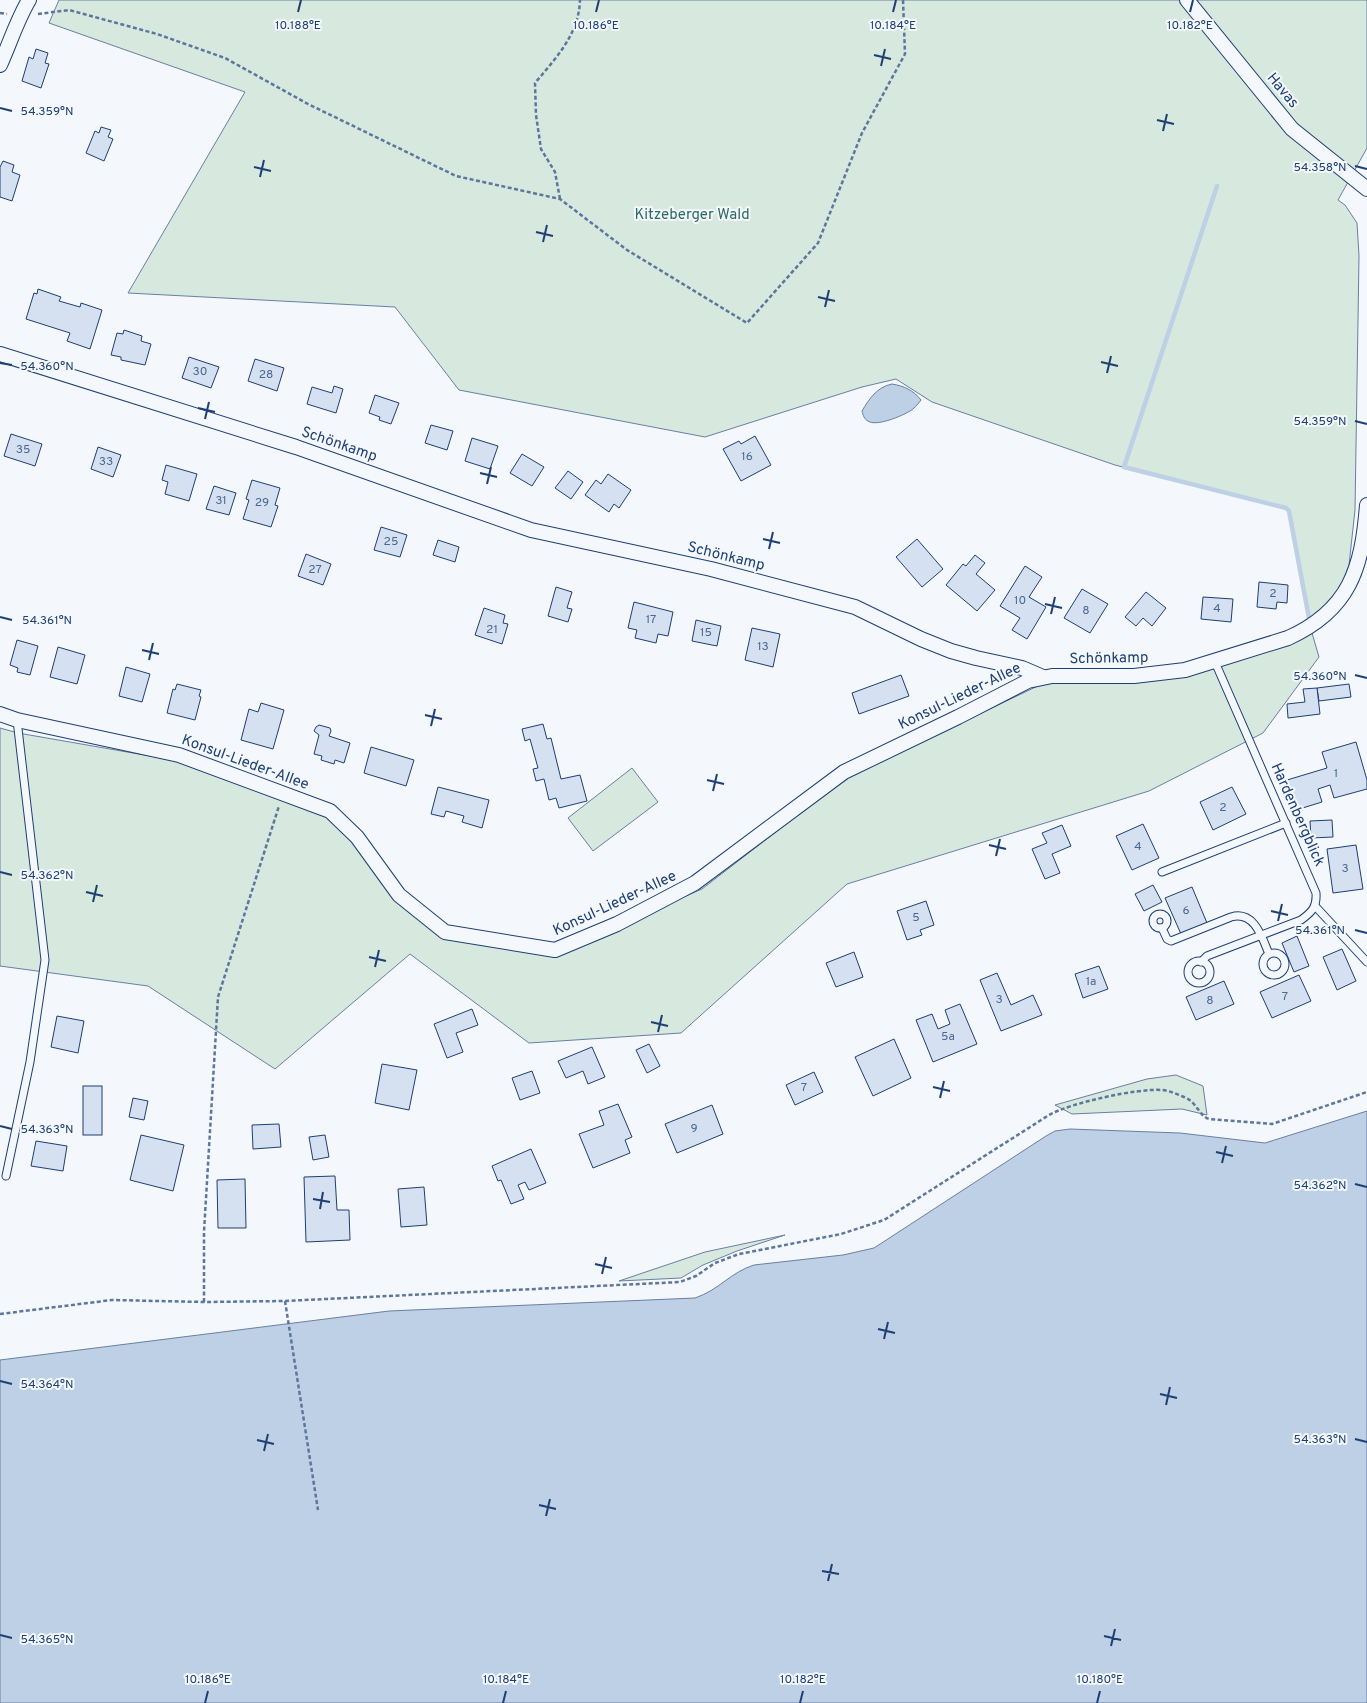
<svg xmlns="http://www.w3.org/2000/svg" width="1367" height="1703" font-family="Overpass,sans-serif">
<rect width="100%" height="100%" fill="#f4f7fb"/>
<!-- green -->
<g fill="#d7e8df" stroke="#687fa3">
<path d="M59 0H1367V148L1338 200 1345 205 1357 223 1359 256 1355 510 1349 565 1339 593 1318 614 1309 618 1289 512 1286 508 1115 465 932 402 896 379 862 387 705 437 459 390 395 307 128 293 245 92 49 23Z"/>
<path d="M1312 633 1319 657 1263 733 1149 791 847 884 681 1033 529 1043 410 954 275 1069 148 986 0 966V728L18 733 179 761 327 816 445 935 555 953 702 889 847 777 1044 683 1151 679Z"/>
<path d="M632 768 658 802 593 851 568 818Z"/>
<path d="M1176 1075 1203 1086 1207 1115 1182 1109 1072 1114 1055 1105 1147 1079Z"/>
<path d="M785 1235 737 1251 703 1265 681 1278 619 1281 705 1252Z"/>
</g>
<!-- water -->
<g fill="#bed0e5" stroke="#687fa3">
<path d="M892 384C904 386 913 390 921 400 918 404 914 409 910 411 902 416 876 427 868 421 864 419 863 415 862 411 869 399 877 387 892 384Z"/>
<path d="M1367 1111V1703H0V1360L389 1311 695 1298C719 1290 731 1272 754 1265L843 1255 874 1248 1046 1136 1055 1131 1070 1129 1180 1133 1265 1143Z"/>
</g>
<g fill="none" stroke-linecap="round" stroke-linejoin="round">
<!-- stream -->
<path stroke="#bed0e5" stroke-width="4.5" d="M1217 186 1124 467 1286 508 1289 511 1309 618"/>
</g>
<!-- building -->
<g fill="#d5e0f0" stroke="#1d3f73">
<path d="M36 49 48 53 45 63 49 64 41 88 22 81 29 57 33 59Z"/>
<path d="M101 127 111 130 108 137 113 139 104 161 86 153 95 131 99 133Z"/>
<path d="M3 161 14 165 12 172 20 175 12 201 0 197V167Z"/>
<path d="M38 289 61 297 59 301 80 307 81 303 102 310 90 349 67 341 70 333 26 319 34 293 37 294Z"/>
<path d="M124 330 142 336 141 341 151 344 145 365 121 360V357L111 355 117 333 123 334Z"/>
<path d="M189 357 219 367 211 388 182 378Z"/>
<path d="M255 359 284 368 277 391 248 381Z"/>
<path d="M334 386 343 389 336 413 307 404 312 387 332 393Z"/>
<path d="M375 395 399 403 391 424 379 420 380 417 369 413Z"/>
<path d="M431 425 453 431 447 450 425 443Z"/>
<path d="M11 434 42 444 35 466 4 456Z"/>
<path d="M755 436 771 465 741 481 723 449 739 441 741 444Z"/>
<path d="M472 438 498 446 490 469 465 461Z"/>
<path d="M98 447 121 455 113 477 91 469Z"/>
<path d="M522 454 544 467 532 486 510 473Z"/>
<path d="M166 465 197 474 189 501 165 494 168 482 162 480Z"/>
<path d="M568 471 583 482 571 499 555 488Z"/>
<path d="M608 474 631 490 619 508 614 504 609 512 585 495 596 480 601 484Z"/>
<path d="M252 480 280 488 275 505 278 506 271 527 243 519 249 500 246 499Z"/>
<path d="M214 486 236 493 229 515 206 509Z"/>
<path d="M381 527 407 535 400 557 374 550Z"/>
<path d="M917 539 943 569 922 587 896 557Z"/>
<path d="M438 540 459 547 455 562 433 555Z"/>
<path d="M306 554 331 564 323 585 298 576Z"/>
<path d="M975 555 985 563 976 574 995 590 977 611 946 585 963 564 966 566Z"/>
<path d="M1025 566 1042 577 1029 597 1046 607 1027 639 1012 630 1020 618 1000 606Z"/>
<path d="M1259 582 1288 585 1287 603 1277 602 1276 609 1257 607Z"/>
<path d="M556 587 572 592 567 608 572 609 568 622 548 616Z"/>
<path d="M1082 589 1108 604 1090 633 1064 618Z"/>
<path d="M1146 592 1166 608 1152 626 1143 618 1136 626 1125 617Z"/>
<path d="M1203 597 1233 599 1231 622 1201 619Z"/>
<path d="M634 602 673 612 668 636 658 634 656 643 635 638 637 630 628 628Z"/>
<path d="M484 608 505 615 503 623 508 624 502 644 475 635Z"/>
<path d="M696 620 721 626 717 646 692 641Z"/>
<path d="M752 628 780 634 773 667 745 660Z"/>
<path d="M17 640 38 646 30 675 17 672 18 668 10 665Z"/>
<path d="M58 647 85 655 77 684 50 677Z"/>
<path d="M126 667 150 674 142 702 119 696Z"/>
<path d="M901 675 909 696 859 714 852 693Z"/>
<path d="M177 684 201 690 199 696 201 697 195 720 167 713 173 689 175 690Z"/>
<path d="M1349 684 1351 697 1319 701 1317 688Z"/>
<path d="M1317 688 1320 714 1288 718 1287 704 1305 702 1303 689Z"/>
<path d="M261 703 284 710 273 749 241 740 249 709 258 712Z"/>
<path d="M543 724 547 739 551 738 561 779 580 775 587 801 559 808 556 798 549 800 544 779 536 781 533 769 538 768 530 739 525 741 522 729Z"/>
<path d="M319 725 330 728 331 731 329 736 350 743 344 763 335 760 334 764 321 760 322 756 314 754 319 735 314 731 316 727Z"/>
<path d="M1356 742 1367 780V789L1334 798 1330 785 1318 789 1322 802 1296 810 1287 780 1327 768 1322 752Z"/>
<path d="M371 747 414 760 406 786 364 773Z"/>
<path d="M438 787 489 800 482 828 462 822 464 816 446 811 444 817 431 814Z"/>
<path d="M1232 787 1246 814 1213 830 1200 802Z"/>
<path d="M1332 820 1333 837 1311 838 1310 821Z"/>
<path d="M1143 824 1159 858 1132 870 1116 836Z"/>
<path d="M1062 825 1071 846 1052 854 1060 873 1045 879 1032 849 1047 843 1042 833Z"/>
<path d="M1356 845 1363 889 1333 893 1327 849Z"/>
<path d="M1153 885 1162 902 1144 911 1135 894Z"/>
<path d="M1192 887 1207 923 1181 934 1165 898Z"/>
<path d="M926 901 934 925 920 930 922 935 907 940 897 911Z"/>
<path d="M1297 936 1309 966 1294 972 1282 943Z"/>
<path d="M1342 949 1356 981 1337 990 1323 957Z"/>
<path d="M854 952 863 977 836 987 826 963Z"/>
<path d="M1099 966 1108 989 1083 998 1075 974Z"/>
<path d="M997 973 1011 1005 1033 995 1042 1015 1001 1031 980 980Z"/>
<path d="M1299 975 1311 1001 1272 1018 1260 992Z"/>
<path d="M1224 981 1234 1004 1196 1020 1186 997Z"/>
<path d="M960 1004 977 1044 933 1062 916 1020 932 1014 938 1029 950 1024 945 1010Z"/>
<path d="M472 1009 478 1025 456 1033 463 1052 447 1058 434 1024Z"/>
<path d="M57 1016 84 1021 78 1053 51 1047Z"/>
<path d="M894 1039 911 1078 873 1096 855 1057Z"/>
<path d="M649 1044 660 1066 647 1073 636 1050Z"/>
<path d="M592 1047 605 1077 588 1084 583 1071 566 1078 558 1061Z"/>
<path d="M382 1064 417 1070 409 1110 375 1103Z"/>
<path d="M532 1071 540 1093 520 1100 512 1078Z"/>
<path d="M814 1072 823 1092 795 1105 786 1085Z"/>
<rect x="83" y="1086" width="19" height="49"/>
<path d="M133 1098 148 1101 144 1120 129 1117Z"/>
<path d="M618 1104 632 1137 625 1140 630 1153 593 1168 579 1134 604 1125 599 1111Z"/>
<path d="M712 1105 723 1134 677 1153 665 1124Z"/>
<path d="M279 1124 281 1147 253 1149 252 1125Z"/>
<path d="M141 1135 184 1145 173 1191 130 1180Z"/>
<path d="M325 1135 329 1157 313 1160 309 1137Z"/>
<path d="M36 1141 67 1146 63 1171 31 1166Z"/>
<path d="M531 1149 546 1183 529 1190 525 1182 518 1185 524 1199 511 1204 501 1180 498 1181 492 1166Z"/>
<path d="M335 1176 337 1210H349L350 1240 306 1242 304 1177Z"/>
<path d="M245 1179 246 1228H218L217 1180Z"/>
<path d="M424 1187 427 1225 401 1227 398 1189Z"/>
</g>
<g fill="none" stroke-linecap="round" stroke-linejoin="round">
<!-- service casing -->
<g stroke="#1d3f73" stroke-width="9">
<g id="service">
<path d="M1162 872 1286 823"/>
<path d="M1315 906 1367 962"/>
<circle cx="1160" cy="921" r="7"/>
<path d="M1162 928 1167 939 1171 941 1231 917C1254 910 1262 937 1269 954"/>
<circle cx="1274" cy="964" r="11"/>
<circle cx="1199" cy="972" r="11"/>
<path d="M1201 962 1207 956 1301 920C1312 912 1317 907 1316 893L1215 662"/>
<path d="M6 1176 30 1062 45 960 17 720"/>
</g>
</g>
<!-- minor casing -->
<g stroke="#1d3f73" stroke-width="16">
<g id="minor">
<path d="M1187 0 1292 129 1367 189"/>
<path d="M0 65C10 43 17 20 29 0"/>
<path d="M0 354 296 447 531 530 711 569 855 607 921 639 951 651 976 658 1022 668 1043 677"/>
<path d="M0 714 17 720 179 755 330 811 357 837 399 895 445 932 555 950 617 924 695 883 844 772 958 717 1028 681 1052 676H1134L1185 670 1288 638C1350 610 1362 568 1367 505"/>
</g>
</g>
<!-- path -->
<g stroke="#5e769c" stroke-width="2.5" stroke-dasharray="4 2.5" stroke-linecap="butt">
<path d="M0 13 7 14"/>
<path d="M38 14 69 10 157 34 225 58 308 104 456 176 560 199 627 250 747 323 818 243 862 133 905 54 903 0"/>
<path d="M560 199 555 172 541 149 536 115 535 83C556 58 579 34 580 0"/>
<path d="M285 1301 318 1510"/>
<path d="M204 1302V1232L218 997 279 806"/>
<path d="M0 1314 112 1300 204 1302 285 1301 680 1282 696 1276 715 1263 739 1254 841 1234 884 1220 1049 1115C1070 1103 1138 1088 1162 1090 1170 1091 1177 1094 1184 1097 1197 1102 1199 1116 1209 1119L1272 1124 1367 1092"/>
</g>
<!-- service -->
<use href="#service" stroke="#f4f7fb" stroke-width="7"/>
<!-- minor -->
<use href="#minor" stroke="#f4f7fb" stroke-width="14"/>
</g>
<!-- ticks -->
<path fill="none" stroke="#1d3f73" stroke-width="2" d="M298 12 301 0M596 12 599 0M893 12 896 0M1190 12 1193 0M874 55 891 59M881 66 885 49M0 108 12 111M1157 120 1174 124M1163 131 1167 114M1355 166 1367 169M254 167 271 171M260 177 264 160M536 232 553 236M543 242 547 225M818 297 835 301M825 307 829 290M1101 362 1118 366M0 363 12 365M1107 373 1111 356M198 408 215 412M205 419 209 402M1355 421 1367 424M480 473 497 477M487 484 491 467M763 539 780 543M769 549 773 532M1045 604 1062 608M1051 614 1055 597M0 617 12 620M142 650 159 654M149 660 153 643M1355 675 1367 678M425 715 442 719M431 726 435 709M707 780 724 784M713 791 717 774M989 845 1006 849M996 856 1000 839M0 872 12 875M86 892 103 896M93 902 97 885M1271 911 1288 915M1278 921 1282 904M1355 930 1367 933M369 957 386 961M375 967 379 950M651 1022 668 1026M658 1032 662 1015M933 1087 950 1091M940 1098 944 1081M0 1126 12 1129M1216 1152 1233 1156M1222 1163 1226 1146M1355 1184 1367 1187M313 1199 330 1202M320 1209 323 1192M595 1264 612 1268M602 1274 606 1257M878 1329 895 1333M884 1339 888 1322M0 1381 12 1384M1160 1394 1177 1398M1166 1405 1170 1387M1355 1439 1367 1442M257 1440 274 1444M264 1451 268 1434M539 1505 556 1509M546 1516 550 1499M822 1571 839 1574M828 1581 832 1564M0 1635 12 1638M1104 1636 1121 1640M1111 1646 1115 1629M205 1703 208 1691M503 1703 506 1691M800 1703 803 1691M1097 1703 1100 1691"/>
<g text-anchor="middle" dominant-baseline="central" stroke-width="4" stroke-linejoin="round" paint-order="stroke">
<!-- number labels -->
<g font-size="12" fill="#4b6792">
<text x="200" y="372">30</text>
<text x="266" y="375">28</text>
<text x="23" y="450">35</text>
<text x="747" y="457">16</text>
<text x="106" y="462">33</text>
<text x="221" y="501">31</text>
<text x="262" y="503">29</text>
<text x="391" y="542">25</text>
<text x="315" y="570">27</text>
<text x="1273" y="594">2</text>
<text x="1020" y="601">10</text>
<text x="1217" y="609">4</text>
<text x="1086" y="611">8</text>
<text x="651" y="620">17</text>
<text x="492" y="630">21</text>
<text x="706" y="633">15</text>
<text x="763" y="647">13</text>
<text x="1336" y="774">1</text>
<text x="1223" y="808">2</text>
<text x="1138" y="847">4</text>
<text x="1345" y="869">3</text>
<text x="1186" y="911">6</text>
<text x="916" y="918">5</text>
<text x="1091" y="982">1a</text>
<text x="1285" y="997">7</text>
<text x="999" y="1000">3</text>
<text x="1210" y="1001">8</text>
<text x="948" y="1037">5a</text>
<text x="804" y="1088">7</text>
<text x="694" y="1129">9</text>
</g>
<!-- street labels -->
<g font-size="15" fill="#1d3f73" stroke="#f4f7fb">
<text transform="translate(1282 91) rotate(50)">Havas</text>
<text transform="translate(339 445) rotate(19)">Schönkamp</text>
<text transform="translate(726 557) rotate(14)">Schönkamp</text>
<text transform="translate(1109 659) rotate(-1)">Schönkamp</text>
<text transform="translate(960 697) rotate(-26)">Konsul-Lieder-Allee</text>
<text transform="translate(245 763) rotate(20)">Konsul-Lieder-Allee</text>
<text transform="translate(1297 815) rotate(66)">Hardenbergblick</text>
<text transform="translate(615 904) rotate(-25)">Konsul-Lieder-Allee</text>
</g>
<!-- park labels -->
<g font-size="15" fill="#2c6c60" stroke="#f4f7fb">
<text x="692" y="215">Kitzeberger Wald</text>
</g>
</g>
<g font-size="12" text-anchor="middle" fill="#1d3f73" stroke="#f4f7fb" stroke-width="4" stroke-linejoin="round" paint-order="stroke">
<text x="298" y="29">10.188°E</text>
<text x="596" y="29">10.186°E</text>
<text x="893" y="29">10.184°E</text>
<text x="1190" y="29">10.182°E</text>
<text x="47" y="115">54.359°N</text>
<text x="1320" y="171">54.358°N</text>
<text x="47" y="370">54.360°N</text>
<text x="1320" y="425">54.359°N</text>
<text x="47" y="624">54.361°N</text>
<text x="1320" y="680">54.360°N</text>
<text x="47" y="879">54.362°N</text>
<text x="1320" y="934">54.361°N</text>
<text x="47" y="1133">54.363°N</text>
<text x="1320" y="1189">54.362°N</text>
<text x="47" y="1388">54.364°N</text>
<text x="1320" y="1443">54.363°N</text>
<text x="47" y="1643">54.365°N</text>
<text x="208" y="1683">10.186°E</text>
<text x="506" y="1683">10.184°E</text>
<text x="803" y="1683">10.182°E</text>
<text x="1100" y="1683">10.180°E</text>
</g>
</svg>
